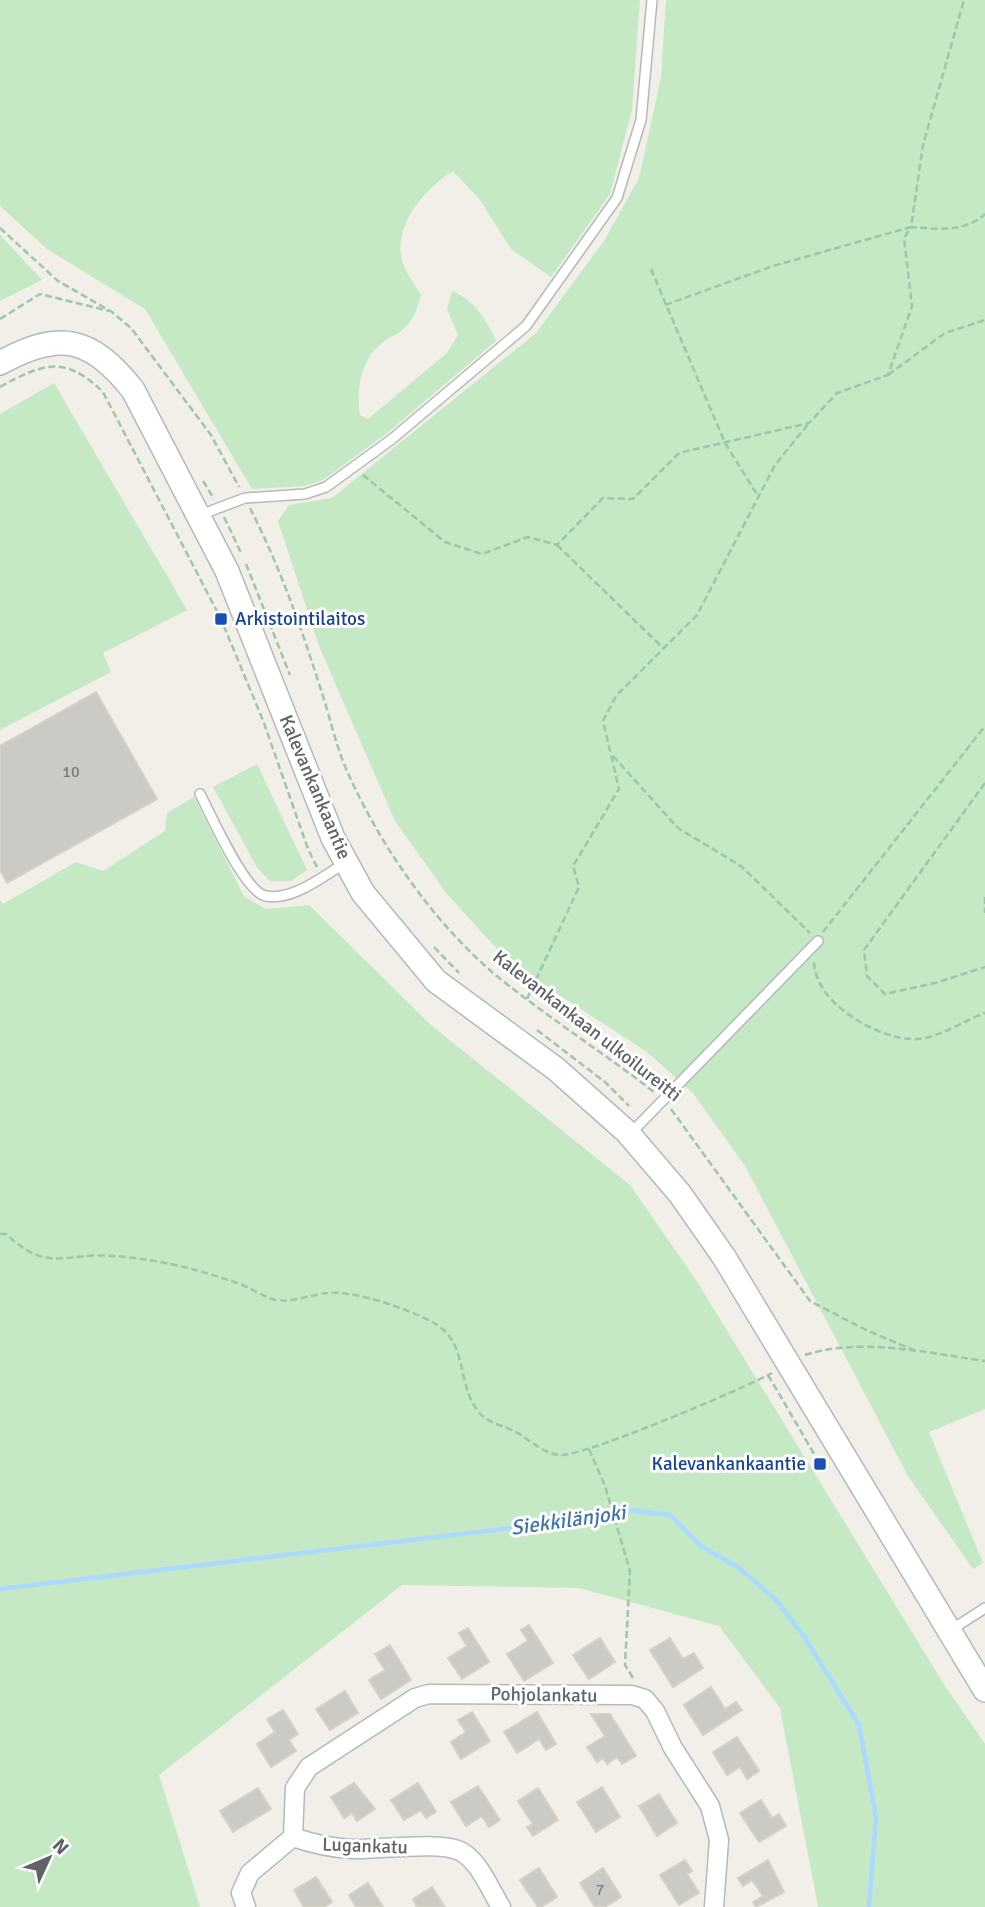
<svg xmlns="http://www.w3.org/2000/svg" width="985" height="1907" font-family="Signika,sans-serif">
<rect width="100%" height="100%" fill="#f1efe8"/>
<!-- green -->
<g fill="#c5e8c5">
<path d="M0 0H640L632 110 610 194 551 277 511 249 480 200 453 171C425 188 393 225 402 261 405 272 415 285 421 295 409 342 390 328 370 356 359 371 357 398 360 415L368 419 447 353 458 335 447 309 452 291C475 301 486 319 496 341L387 433 323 480 304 486 252 489 145 309 47 249 0 206Z"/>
<path d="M666 0H985V1409L929 1432 983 1563 973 1569 908 1476 745 1166 693 1093 647 1052 510 963 447 894 395 821 319 646 278 521 289 505 332 498 536 333 604 241 639 178 661 77Z"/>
<path d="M0 235 42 280 0 301Z"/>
<path d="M54 383 187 610 103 653 111 672 0 730V414Z"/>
<path d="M257 764 307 870 291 881H270L258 869 213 787Z"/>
<path d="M194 797 244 896 265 909 309 905 431 1025 630 1185 696 1280 945 1686 985 1744V1907H818L780 1708 719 1626 579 1588 402 1585 159 1775 200 1907H0V900L3 904 76 862 103 871 165 831 167 813Z"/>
</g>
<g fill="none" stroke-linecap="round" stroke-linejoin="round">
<!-- stream -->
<path stroke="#aadaff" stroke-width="4.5" d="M0 1589 545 1524 627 1510 670 1515 702 1547 738 1567 775 1599 803 1635 859 1725 876 1817 869 1907"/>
</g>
<!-- building -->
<g fill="#cccac5" stroke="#d6d1c6" stroke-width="2">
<path d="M96 692 157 799 7 883 0 870V746Z"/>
<path d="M529 1625 553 1663 524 1681 507 1654 528 1641 521 1630Z"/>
<path d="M468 1628 489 1662 462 1679 448 1658 467 1646 459 1633Z"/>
<path d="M600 1638 615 1662 589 1679 573 1655Z"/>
<path d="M670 1638 683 1659 694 1653 703 1668 673 1687 650 1650Z"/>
<path d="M390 1645 411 1680 381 1699 369 1680 385 1670 375 1654Z"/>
<path d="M711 1687 725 1709 736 1702 742 1710 703 1735 684 1705Z"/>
<path d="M345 1691 358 1713 330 1730 316 1709Z"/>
<path d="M283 1710 298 1734 289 1740 296 1751 271 1767 257 1744 275 1732 267 1719Z"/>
<path d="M472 1712 490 1741 461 1759 451 1742 466 1732 458 1720Z"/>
<path d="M537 1712 556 1744 546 1750 539 1739 517 1753 504 1732Z"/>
<path d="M591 1714H610L636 1756 622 1764 617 1757 607 1764 603 1758 597 1762 587 1747 605 1736Z"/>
<path d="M737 1737 759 1771 747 1779 740 1767 727 1775 713 1752Z"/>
<path d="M354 1783 375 1809 357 1821 352 1813 344 1818 331 1797Z"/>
<path d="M418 1783 436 1812 426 1818 421 1810 404 1820 391 1800Z"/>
<path d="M478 1786 500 1820 489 1827 482 1816 466 1826 451 1802Z"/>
<path d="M602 1787 620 1817 596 1832 577 1802Z"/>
<path d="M258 1788 271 1809 233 1832 220 1811Z"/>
<path d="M538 1788 558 1820 533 1836 527 1827 533 1824 518 1801Z"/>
<path d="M659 1794 677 1823 657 1836 639 1806Z"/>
<path d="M761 1800 772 1818 779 1814 786 1826 759 1842 740 1813Z"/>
<path d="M685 1860 692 1871 687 1874 699 1893 679 1905 660 1875Z"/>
<path d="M768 1860 784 1892 756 1907 753 1902 763 1896 752 1880 743 1886 738 1878Z"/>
<path d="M539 1868 557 1897 541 1907H538L520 1880Z"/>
<path d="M603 1868 621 1897 605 1907H595L580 1883Z"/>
<path d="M316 1877 332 1902 324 1907H304L294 1890Z"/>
<path d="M368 1883 383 1907H356L349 1895Z"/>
<path d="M432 1887 445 1907H417L413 1899Z"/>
</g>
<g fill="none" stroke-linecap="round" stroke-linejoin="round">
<!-- service casing -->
<g stroke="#b5b8bc" stroke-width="12">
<g id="service">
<path d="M200 515 245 498 305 494 326 487 392 439 526 326 617 198 641 120 652 0"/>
<path d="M200 794C211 815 245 893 266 896 293 901 323 876 345 863"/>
<path d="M629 1135 818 941"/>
<path d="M951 1630 985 1608"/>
</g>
</g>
<!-- minor casing -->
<g stroke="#b5b8bc" stroke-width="21">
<g id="minor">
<path d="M293 1837 295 1788 309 1767 415 1698 429 1694 632 1695 645 1699 655 1711 673 1748 710 1806 719 1840 714 1907"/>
<path d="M246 1907 241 1893 250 1873 293 1837C313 1844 331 1848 352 1849 377 1850 439 1841 460 1851 479 1860 490 1890 501 1907"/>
</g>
</g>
<!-- tertiary casing -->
<g stroke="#b5b8bc" stroke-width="26">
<path id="tertiary" d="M0 363C60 330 91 337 133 390L227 571 333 838 363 893 436 981 556 1069 627 1132 680 1194 724 1257 985 1690"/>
</g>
<!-- path -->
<g stroke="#9cc7a9" stroke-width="2.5" stroke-dasharray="7 3.5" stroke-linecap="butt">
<path d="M0 228 58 281 112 312 131 328 211 435 239 487"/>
<path d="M651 269 725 443 758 496"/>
<path d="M665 305 773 266 911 227 923 145 964 0"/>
<path d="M0 319 40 294 109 311"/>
<path d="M888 375 945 333 985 320"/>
<path d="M0 387C43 363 65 355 103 392L221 619 264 723 308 849 318 869"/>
<path d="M363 475 445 542 482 554 528 537 557 545 603 498 633 499 679 453 809 423 837 393 888 375 912 306 904 238 911 227C937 229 964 233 985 214"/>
<path d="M203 481 214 499"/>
<path d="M250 508C280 567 301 627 321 690 330 717 336 746 347 771 380 845 431 919 492 972 544 1015 601 1051 654 1092"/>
<path d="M224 517 242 555"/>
<path d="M557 545 663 648"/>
<path d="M246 564 290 675"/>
<path d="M613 756 678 828 741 866 810 933"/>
<path d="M985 783 864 950 867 976 885 994 935 983 985 967"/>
<path d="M985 897V913"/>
<path d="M823 932 985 726"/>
<path d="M434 947 459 973"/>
<path d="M814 962C815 1003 877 1039 914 1039 939 1039 962 1021 985 1013"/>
<path d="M527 999 579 887 573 866 619 789 603 721 616 696 697 615 775 465 809 423"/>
<path d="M537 1030 605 1082 629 1106"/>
<path d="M671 1109 810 1301 866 1330 918 1352"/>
<path d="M0 1234H6C49 1274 63 1252 114 1256 157 1259 197 1269 237 1283 250 1287 263 1297 276 1300 291 1303 312 1294 328 1293 357 1291 409 1309 434 1323 468 1342 456 1380 477 1410 486 1423 505 1426 518 1433 530 1441 545 1454 560 1455 583 1457 745 1388 772 1373"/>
<path d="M805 1355C860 1337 928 1353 985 1361"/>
<path d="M768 1375 820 1464"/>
<path d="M589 1449 605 1486 630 1571 625 1665 633 1678"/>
</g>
<!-- service -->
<use href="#service" stroke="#fff" stroke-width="9"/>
<!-- minor -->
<use href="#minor" stroke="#fff" stroke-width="18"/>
<!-- tertiary -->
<use href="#tertiary" stroke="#fff" stroke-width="23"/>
</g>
<!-- markers -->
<g fill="#1a4fb4" stroke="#fff" stroke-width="2.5">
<rect x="214" y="612" width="14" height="14" rx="3.5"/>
<rect x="813" y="1457" width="14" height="14" rx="3.5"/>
</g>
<g text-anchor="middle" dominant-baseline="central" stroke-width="6" stroke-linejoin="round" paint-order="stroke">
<!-- number labels -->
<g font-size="16" fill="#7a7d7f">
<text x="71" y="772">10</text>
<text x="600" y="1890">7</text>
</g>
<!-- transit labels -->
<g font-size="19" fill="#164399" stroke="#fff" text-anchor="start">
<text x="235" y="619">Arkistointilaitos</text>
<text x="806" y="1464" text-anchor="end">Kalevankankaantie</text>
</g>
<!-- street labels -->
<g font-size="19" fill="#5f6368" stroke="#fff">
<text transform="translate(315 787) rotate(67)">Kalevankankaantie</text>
<text transform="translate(587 1026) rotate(38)">Kalevankankaan ulkoilureitti</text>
<text transform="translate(544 1695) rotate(1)">Pohjolankatu</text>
<text transform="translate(365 1846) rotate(2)">Lugankatu</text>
</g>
<!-- water labels -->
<g font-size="21" font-style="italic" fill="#4174aa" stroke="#fff">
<text transform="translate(568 1520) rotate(-8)">Siekkilänjoki</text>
</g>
</g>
<!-- north arrow -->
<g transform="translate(49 1858) rotate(46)" stroke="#ffffff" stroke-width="5" paint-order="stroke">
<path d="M0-5L12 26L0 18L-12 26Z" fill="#5f6368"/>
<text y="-10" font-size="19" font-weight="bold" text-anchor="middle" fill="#5f6368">N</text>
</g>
</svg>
